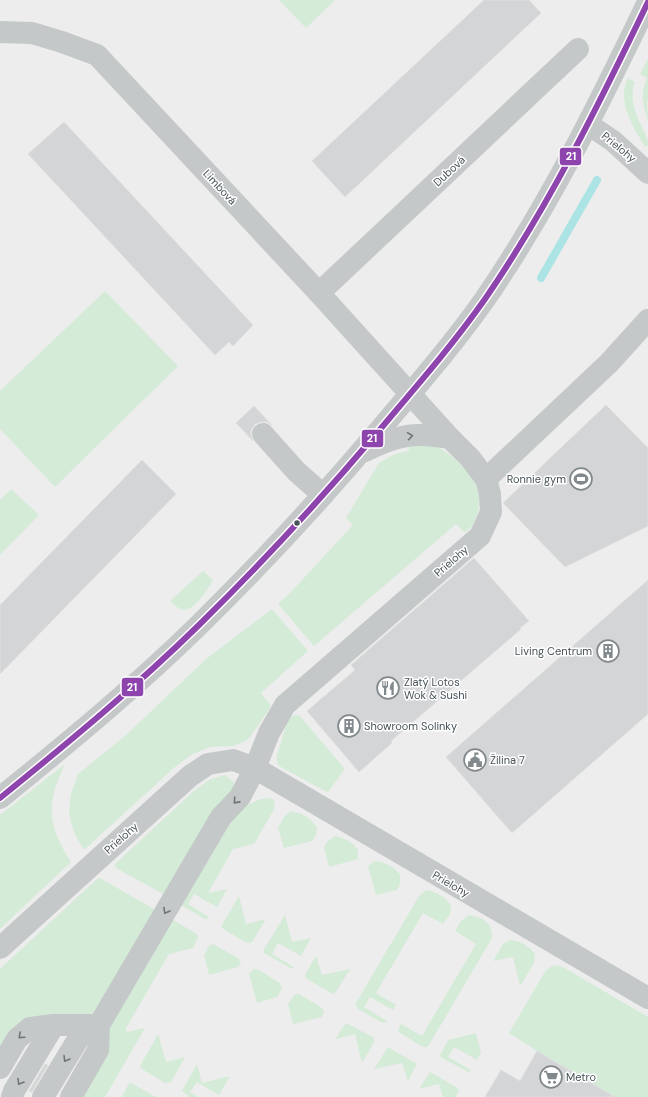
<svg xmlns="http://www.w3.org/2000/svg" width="648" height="1097" font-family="'DM Sans',sans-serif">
<rect width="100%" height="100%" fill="#eeeded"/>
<!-- green -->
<g fill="#d4ebd8">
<path d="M279 0H335L306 28Z"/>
<path d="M648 59V99L647 102 648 121C643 104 640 94 647 78L640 74Z"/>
<path d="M628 78 635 82C629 94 635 113 641 125 644 132 648 137 648 145L645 147C634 128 616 101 628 78Z"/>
<path d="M105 291 178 366 55 487 0 429V391Z"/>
<path d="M408 444C415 445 425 443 433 445 448 450 472 473 477 488 481 496 480 507 477 515 474 522 472 529 464 532L456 524 314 646 278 604 290 593 353 525 346 518 379 463 395 454 409 451Z"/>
<path d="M11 489 39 515 0 555V500Z"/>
<path d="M203 571 213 580C208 588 196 610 184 610 179 609 174 605 170 601Z"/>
<path d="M272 609 308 651 261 693 270 704V708L250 737 244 742 233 746 210 747 191 755 175 767 84 850 76 837 71 823 69 810 71 794 78 774 125 736 206 659Z"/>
<path d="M296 715 300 716 344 768V770L328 792 325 791 279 766 276 758 288 719 292 716Z"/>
<path d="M65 764C46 803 47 825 71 862L0 929V815Z"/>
<path d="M225 775 234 782 233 790 165 895 116 868 115 864 195 790 211 779Z"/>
<path d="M267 798 273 799 275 804 274 809 254 844 233 849 208 893 227 889 217 907 194 894 188 904 210 918 205 919 181 905 233 816 248 805 258 800Z"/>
<path d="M291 811C304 814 309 817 317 827L316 835 312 841 284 848 278 828 284 817Z"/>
<path d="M335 836C345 838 352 842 358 850V859L329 867 324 847 327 842Z"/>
<path d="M375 861C385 862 393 866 400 874V884L397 890 376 895 368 866Z"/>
<path d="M100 878 154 909 156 911 96 1012 0 1051V969L97 879Z"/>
<path d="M426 890C437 892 444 896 451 905L450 914 443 924 423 913 376 993 396 1005 393 1010 370 997 364 1007 387 1021 384 1023 381 1022 358 1009 356 1006V1003L419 896Z"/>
<path d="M239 896 246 924 266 919 252 942 247 943 222 928V925Z"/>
<path d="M285 915 292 942 311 938 301 956 278 943 272 954 294 967 292 969 264 953V949Z"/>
<path d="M469 915C483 917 493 923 492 938L429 1045 427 1047H423L400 1033 398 1031 401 1024 422 1036 476 944 455 931 461 921Z"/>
<path d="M173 920 197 934 198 937 193 948 169 954 126 1028 127 1032 145 1028 105 1097H79L105 1029Z"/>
<path d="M510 940C521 941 528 945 535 954L534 963 520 986 513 957 493 961 503 944Z"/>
<path d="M213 944 238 958 241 963 238 967 209 975 204 955 209 946Z"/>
<path d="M316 956 322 975 350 969 336 992 333 994 307 979 305 977 306 973Z"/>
<path d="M554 965 563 967 648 1017V1097H615L537 1051 509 1033 546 970Z"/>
<path d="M254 969H257L280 983 282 988 277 997 257 1003 249 974Z"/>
<path d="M295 994H299L322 1008 324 1013 322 1017 293 1024 288 1004Z"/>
<path d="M346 1023 373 1037 374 1039V1042L362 1063 355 1034 335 1039Z"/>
<path d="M476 1033 481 1052 477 1060 454 1047 448 1057 471 1070 468 1072 442 1058 440 1055 448 1040Z"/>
<path d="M158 1034 166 1062 185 1057 171 1082 165 1083 142 1069 140 1066Z"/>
<path d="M388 1047 417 1064 408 1081 402 1063 374 1069Z"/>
<path d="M197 1064 202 1083 230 1076 219 1095 197 1082 190 1092 198 1097H190L182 1091Z"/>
<path d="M430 1072 458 1088 459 1091 455 1097H443L439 1084 419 1089Z"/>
<path d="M130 1083 133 1084 156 1097H122L128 1085Z"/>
</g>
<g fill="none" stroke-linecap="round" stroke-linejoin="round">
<!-- stream -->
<path stroke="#ace4e5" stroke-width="8" d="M541 278 597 180"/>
</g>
<!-- building -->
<g fill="#d4d5d6" stroke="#dfdfe0">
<path d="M484 0H529L541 13 345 197 312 161Z"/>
<path d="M64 122 253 325 233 346 229 342 215 355 28 154Z"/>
<path d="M606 405 648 448V526L565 567 503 503Z"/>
<path d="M254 406 272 425 267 422H261L255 424 251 430V436L253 441 236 423Z"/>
<path d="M142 460 176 494 0 674V605Z"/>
<path d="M474 558 529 621 520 628 521 629 391 741 392 743 359 772 307 711 355 670 351 665Z"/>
<path d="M648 580V714L512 833 446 757Z"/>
<path d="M537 1051 615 1097H485L501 1070 520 1081Z"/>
<path d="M45 1064 48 1065 32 1092 29 1091Z"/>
</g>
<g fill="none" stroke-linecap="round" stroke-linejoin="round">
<!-- minor -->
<g stroke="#c5c8c9" stroke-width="22">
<path d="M0 32 32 33 62 42 97 55 319 293 450 438 470 458 486 479 490 494 491 512 480 536 285 705 269 733 255 768 240 797 221 817 99 1025 98 1050 71 1097"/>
<path d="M588 124 613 141 648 173"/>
<path d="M319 293 578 49"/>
<path d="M263 434 296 471 323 495"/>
<path d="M365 451C382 443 402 434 422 435 431 435 441 437 450 438"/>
<path d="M486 479 609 363 648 320"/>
<path d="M0 798C69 742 137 686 200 624 262 563 321 499 377 433 414 389 452 346 485 299 549 206 599 104 648 2"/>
<path d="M0 948 190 776 208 764 233 760 255 768 648 998"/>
<path d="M0 1068 17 1039 30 1028 54 1025H99"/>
<path d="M12 1097 14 1091 54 1025"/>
<path d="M43 1097 86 1026"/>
</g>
<!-- bus-1 casing -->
<g stroke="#fff" stroke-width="9">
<path id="bus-1" d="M0 798C69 742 137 686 200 624 262 563 321 499 377 433 414 389 452 346 485 299 549 206 599 104 648 2"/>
</g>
<!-- bus-1 -->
<use href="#bus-1" stroke="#8e44ad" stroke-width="6"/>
</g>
<!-- one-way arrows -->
<defs><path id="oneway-chevron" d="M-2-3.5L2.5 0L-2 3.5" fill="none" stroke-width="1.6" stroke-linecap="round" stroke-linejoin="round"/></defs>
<g stroke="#6d767a">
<use href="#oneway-chevron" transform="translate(410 436) rotate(-8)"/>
<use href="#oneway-chevron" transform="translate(236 801) rotate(132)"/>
<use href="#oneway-chevron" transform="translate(166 911) rotate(120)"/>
<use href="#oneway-chevron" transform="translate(21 1036) rotate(138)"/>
<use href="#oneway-chevron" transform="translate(66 1059) rotate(121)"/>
<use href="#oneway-chevron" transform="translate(20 1082) rotate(121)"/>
</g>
<!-- icons -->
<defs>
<g id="stadium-ring" transform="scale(1.15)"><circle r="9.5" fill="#fff" stroke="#81898c" stroke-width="1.5"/><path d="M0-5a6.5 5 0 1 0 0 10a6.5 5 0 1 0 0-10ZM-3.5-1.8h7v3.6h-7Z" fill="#81898c"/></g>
<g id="building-ring" transform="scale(1.15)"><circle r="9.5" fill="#fff" stroke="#81898c" stroke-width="1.5"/><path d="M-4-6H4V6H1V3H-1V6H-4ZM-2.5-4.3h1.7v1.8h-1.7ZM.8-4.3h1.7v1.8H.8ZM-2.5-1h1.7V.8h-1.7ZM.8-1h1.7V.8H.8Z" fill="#81898c"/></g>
<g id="restaurant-ring" transform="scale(1.15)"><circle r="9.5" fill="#fff" stroke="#81898c" stroke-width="1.5"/><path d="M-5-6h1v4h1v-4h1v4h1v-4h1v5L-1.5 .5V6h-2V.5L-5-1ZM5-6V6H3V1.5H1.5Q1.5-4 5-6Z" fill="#81898c"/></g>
<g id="civic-ring" transform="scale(1.15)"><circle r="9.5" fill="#fff" stroke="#81898c" stroke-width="1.5"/><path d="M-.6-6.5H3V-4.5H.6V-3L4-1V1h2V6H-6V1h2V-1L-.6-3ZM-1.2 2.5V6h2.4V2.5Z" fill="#81898c"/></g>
<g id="supermarket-ring" transform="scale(1.15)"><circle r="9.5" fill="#fff" stroke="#81898c" stroke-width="1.5"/><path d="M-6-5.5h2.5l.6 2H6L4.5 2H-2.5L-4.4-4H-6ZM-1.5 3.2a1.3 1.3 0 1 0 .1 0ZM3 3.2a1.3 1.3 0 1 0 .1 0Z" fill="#81898c"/></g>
</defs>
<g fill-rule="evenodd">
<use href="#stadium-ring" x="581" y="479"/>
<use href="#building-ring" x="608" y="651"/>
<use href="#restaurant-ring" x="388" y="688"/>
<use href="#building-ring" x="349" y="726"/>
<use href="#civic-ring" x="475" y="760"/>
<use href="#supermarket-ring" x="551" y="1077"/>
</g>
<!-- markers -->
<circle fill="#475358" stroke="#fff" stroke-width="1.5" cx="297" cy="523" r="3.5"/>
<g text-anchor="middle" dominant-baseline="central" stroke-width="3" stroke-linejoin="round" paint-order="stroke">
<!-- street labels -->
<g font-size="11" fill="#475358" stroke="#fff">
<text transform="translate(619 147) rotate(39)">Prielohy</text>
<text transform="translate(449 171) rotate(-43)">Dubová</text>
<text transform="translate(220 187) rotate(47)">Limbová</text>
<text transform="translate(451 561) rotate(-41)">Prielohy</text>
<text transform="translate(121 838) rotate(-42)">Prielohy</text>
<text transform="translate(451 884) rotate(30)">Prielohy</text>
</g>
<!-- poi labels -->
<g font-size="11" fill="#475358" stroke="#fff" text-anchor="start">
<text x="566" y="479" text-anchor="end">Ronnie gym</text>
<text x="592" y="651" text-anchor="end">Living Centrum</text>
<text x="404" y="682">Zlatý Lotos<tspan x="404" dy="13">Wok &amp; Sushi</tspan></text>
<text x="364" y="726">Showroom Solinky</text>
<text x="490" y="760">Žilina 7</text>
<text x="566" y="1077">Metro</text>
</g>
</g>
<g stroke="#fff" stroke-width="1.5">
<rect x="559" y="147" width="23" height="19" rx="4" fill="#8e44ad"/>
<rect x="361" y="429" width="23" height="19" rx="4" fill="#8e44ad"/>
<rect x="121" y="677" width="23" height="20" rx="4" fill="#8e44ad"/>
</g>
<g font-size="11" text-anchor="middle" font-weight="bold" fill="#fff">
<text x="571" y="160">21</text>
<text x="372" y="442">21</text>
<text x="132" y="691">21</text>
</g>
</svg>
